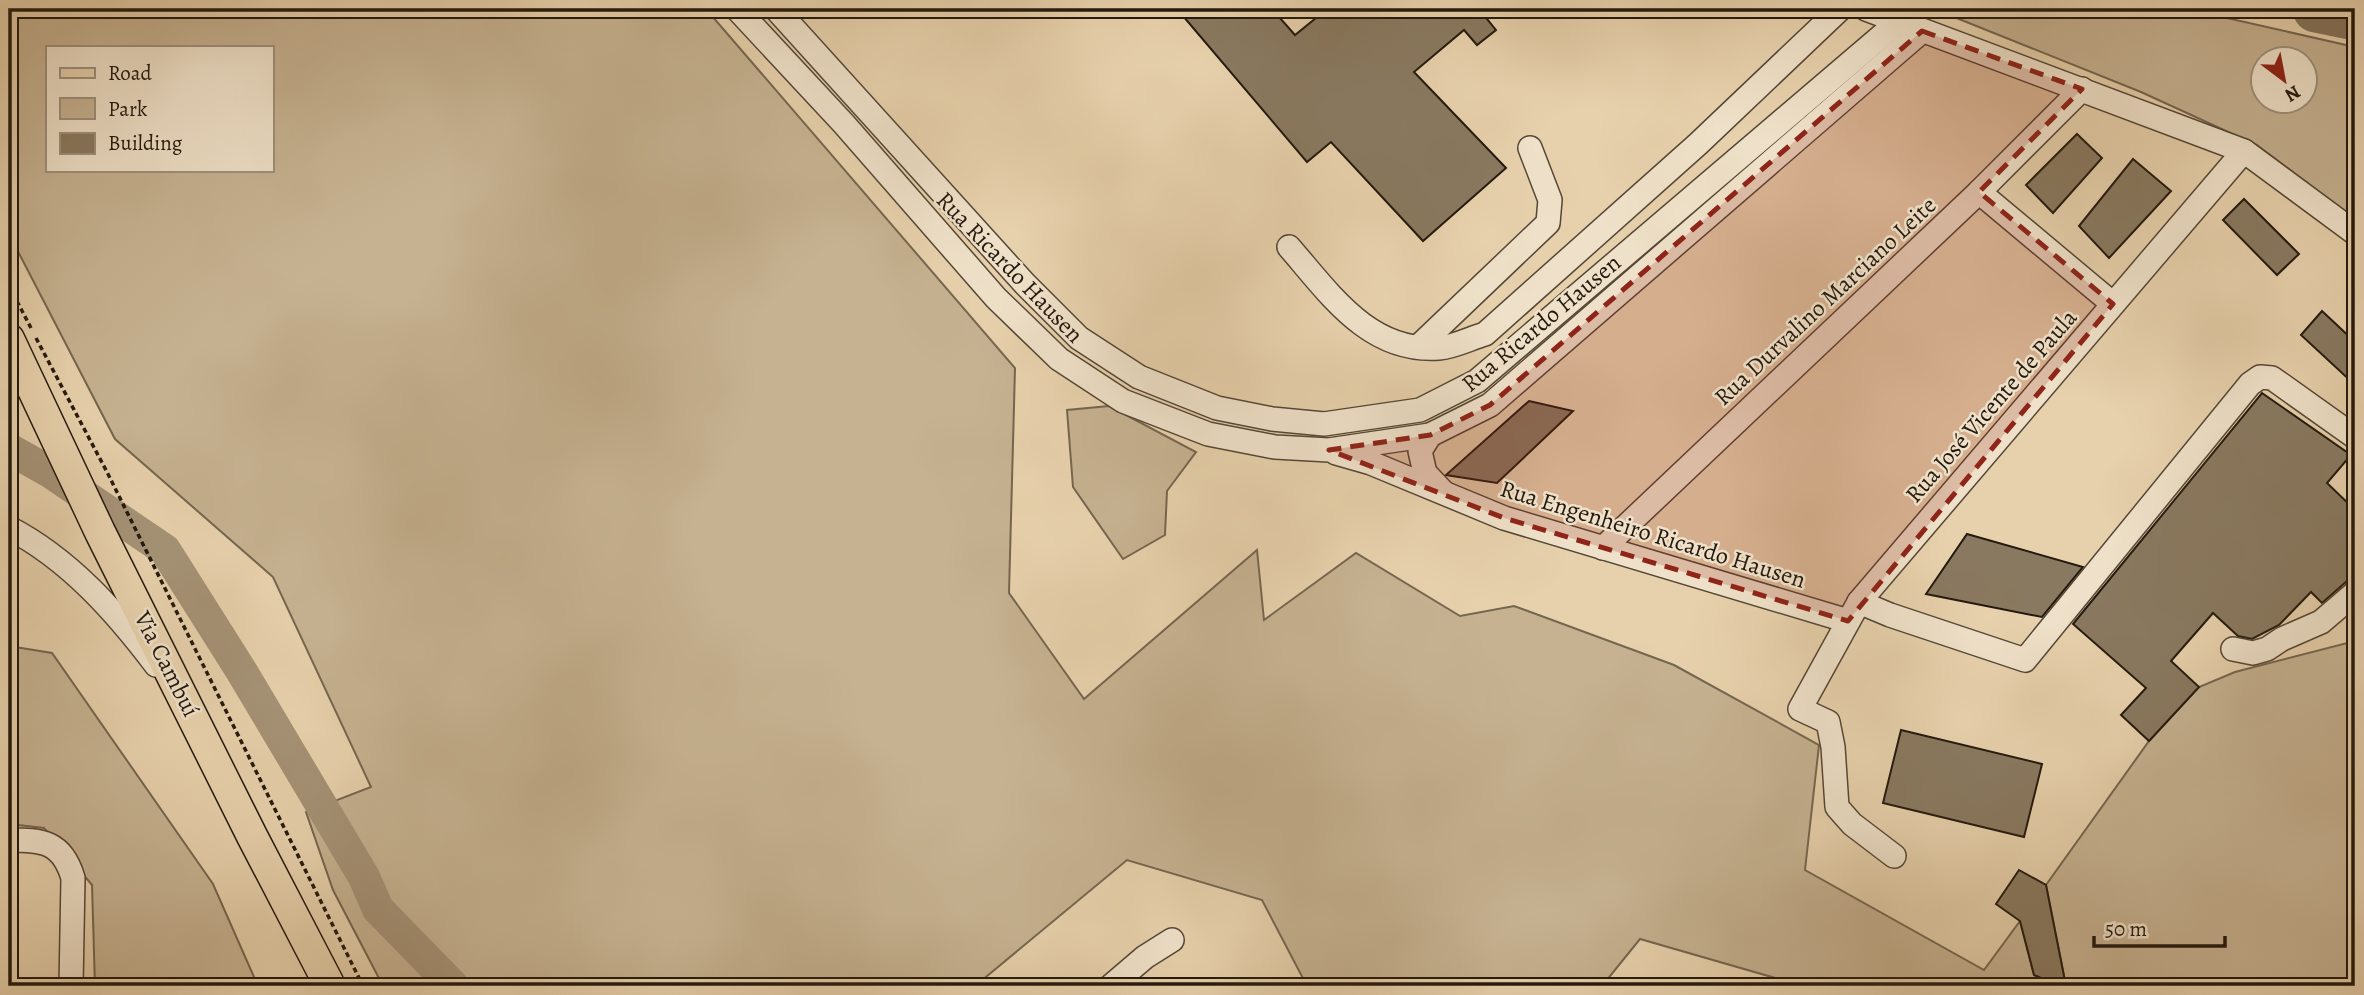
<svg xmlns="http://www.w3.org/2000/svg" width="2364" height="995" font-family="Alegreya,serif">
<rect width="100%" height="100%" fill="#e7d1ac"/>
<filter id="stains"><feTurbulence type="fractalNoise" baseFrequency=".00286" numOctaves="4"/><feColorMatrix values="0 0 0 0 .2 0 0 0 0 .09 0 0 0 0 .02 0 0 0 .5 -.17"/></filter>
<radialGradient id="worn" r=".72"><stop offset=".6" stop-color="#630" stop-opacity="0"/><stop offset="1" stop-color="#630" stop-opacity=".3"/></radialGradient>
<!-- green -->
<g fill="#c6b291" stroke="#756650" stroke-width="2" fill-rule="evenodd">
<path d="M9 9H706L1015 368 1009 593 1084 699 1257 550 1264 620 1356 553 1460 616 1514 606 1674 665 1819 745 1805 870 1984 970 2020 921 2034 975 2059 986H1803L1640 939 1602 986H1307L1262 900 1127 860 975 986H383L333 890 306 812 371 787 273 577 115 439 9 234ZM271 47V170H47V47Z"/>
<path d="M1934 9H2187L2355 47V219L2257 145 2141 92ZM2262 60H2304V102H2262Z"/>
<path d="M1109 406 1196 452 1167 491 1165 535 1123 559 1073 487 1067 410Z"/>
<path d="M2355 641V986H2066L2046 885 2149 741 2199 687 2235 672Z"/>
<path d="M9 646 52 653 213 884 258 986H95L92 885 44 828 9 824Z"/>
</g>
<g fill="none" stroke-linecap="round" stroke-linejoin="round">
<!-- river -->
<path stroke="#a59276" stroke-width="32" d="M9 449 50 472 165 550 242 672 364 877 378 909 453 986"/>
<!-- taxiway -->
<path stroke="#86755d" stroke-width="47" d="M2316 9 2355 17"/>
</g>
<!-- building -->
<g fill="#897960" stroke="#24190e" stroke-width="2">
<path d="M1177 9H1272L1295 35 1327 9H1479L1496 30 1477 45 1464 30 1414 72 1506 168 1423 241 1331 142 1307 162Z"/>
<path d="M2077 134 2102 158 2053 213 2026 185Z"/>
<path d="M2133 159 2171 191 2109 258 2079 226Z"/>
<path d="M2244 199 2299 254 2277 275 2223 220Z"/>
<path d="M2322 311 2355 342V385L2301 335Z"/>
<path d="M2262 393 2351 455 2327 483 2355 510V579L2346 582 2322 603 2311 592 2279 625 2252 639 2238 636 2213 613 2171 661 2199 687 2149 741 2121 715 2146 688 2073 624Z"/>
<path d="M1529 401 1573 411 1497 483 1446 475Z"/>
<path d="M1967 534 2083 567 2042 617 1926 594Z"/>
<path d="M1901 730 2042 764 2024 837 1883 803Z"/>
<path d="M2019 870 2046 885 2066 986H2060L2034 975 2020 921 1996 904Z"/>
</g>
<g fill="none" stroke-linecap="round" stroke-linejoin="round">
<!-- minor casing -->
<g stroke="#554736" stroke-width="26">
<g id="minor">
<path d="M737 9 844 124 996 298 1059 359 1123 401 1208 434 1275 447 1329 450 1430 435 1490 405 1922 31"/>
<path d="M776 9 1025 284 1079 338 1139 377 1217 408 1272 419 1324 424 1420 410 1477 381 1898 22"/>
<path d="M1866 9 2244 151 2355 233"/>
<path d="M1979 192 2113 304"/>
<path d="M1289 247C1330 294 1369 353 1439 348 1454 347 1471 338 1485 334L1698 144 1840 9"/>
<path d="M1419 346 1548 223 1550 200 1530 148"/>
<path d="M1430 435 1420 451 1425 473 1442 491"/>
<path d="M1336 453 1371 463 1504 518 1848 621"/>
<path d="M9 528C69 559 116 612 156 665"/>
<path d="M1603 548 1979 192 2082 89"/>
<path d="M1859 602 1890 615 2025 660 2250 384 2260 377 2272 378 2355 437"/>
<path d="M2233 649 2253 653 2267 649 2282 639 2321 622 2355 593"/>
<path d="M9 840C42 840 62 841 73 878L71 986"/>
<path d="M1894 856 1852 824 1837 807 1833 747 1828 722 1800 709 1859 602 2244 151"/>
<path d="M1111 986 1145 957 1172 940"/>
</g>
</g>
<!-- major casing -->
<g stroke="#24190e" stroke-width="33">
<path id="major" d="M9 339 100 532 252 836 330 986"/>
</g>
<!-- path -->
<g stroke="#24190e" stroke-width="3.5" stroke-dasharray="5 3.5" stroke-linecap="butt">
<path d="M9 286 31 328"/>
<path d="M36 338 107 472 363 986"/>
</g>
<!-- minor -->
<use href="#minor" stroke="#efe1c9" stroke-width="23"/>
<!-- major -->
<use href="#major" stroke="#e7d1ac" stroke-width="30"/>
</g>
<!-- marked area -->
<path fill="#8f2418" fill-opacity="0.2" stroke="#8f2418" stroke-width="5" stroke-dasharray="14 9" stroke-linejoin="round" d="M1922 31 2082 89 1979 192 2113 304 1848 621 1504 518 1329 450 1430 435 1490 405Z"/>
<g text-anchor="middle" dominant-baseline="central" stroke-width="5" stroke-linejoin="round" paint-order="stroke">
<!-- street labels -->
<g font-size="24" fill="#24190e" stroke="#efe1c9">
<text transform="translate(1010 267) rotate(46)">Rua Ricardo Hausen</text>
<text transform="translate(1825 301) rotate(-43)">Rua Durvalino Marciano Leite</text>
<text transform="translate(1541 323) rotate(-40)">Rua Ricardo Hausen</text>
<text transform="translate(1991 406) rotate(-49)">Rua José Vicente de Paula</text>
<text transform="translate(1653 534) rotate(17)">Rua Engenheiro Ricardo Hausen</text>
<text transform="translate(167 664) rotate(63)">Via Cambuí</text>
</g>
</g>
<!-- margin -->
<rect width="2364" height="995" fill="none" stroke="#e7d1ac" stroke-width="35"/>
<rect x="10" y="10" width="2343" height="974" fill="none" stroke="#24190e" stroke-width="3.5"/>
<rect x="18" y="18" width="2329" height="960" fill="none" stroke="#24190e" stroke-width="2"/>
<!-- legend -->
<rect x="46" y="46" width="228" height="126" fill="#efe1c9" stroke="#9e917e" stroke-width="2"/>
<rect x="60" y="68" width="35" height="10" fill="#e7d1ac" stroke="#9e917e" stroke-width="2"/>
<text x="108" y="80" font-size="21" fill="#24190e">Road</text>
<rect x="60" y="98" width="35" height="21" fill="#c6b291" stroke="#9e917e" stroke-width="2"/>
<text x="108" y="116" font-size="21" fill="#24190e">Park</text>
<rect x="60" y="133" width="35" height="21" fill="#897960" stroke="#9e917e" stroke-width="2"/>
<text x="108" y="150" font-size="21" fill="#24190e">Building</text>
<!-- north arrow -->
<g transform="translate(2284 80) rotate(148)"><circle r="33" fill="#efe1c9" stroke="#9e917e" stroke-width="2"/>
<path d="M0-5L12 26L0 18L-12 26Z" fill="#8f2418"/>
<text y="-10" font-size="19" font-weight="bold" text-anchor="middle" fill="#24190e">N</text>
</g>
<!-- scale -->
<path d="M2094 936v10h131v-10" fill="none" stroke="#24190e" stroke-width="3.5"/>
<text x="2105" y="936" font-size="21" fill="#24190e" stroke="#efe1c9" stroke-width="5" paint-order="stroke">50 m</text>
<rect width="100%" height="100%" filter="url(#stains)"/>
<rect width="100%" height="100%" fill="url(#worn)"/>
</svg>
